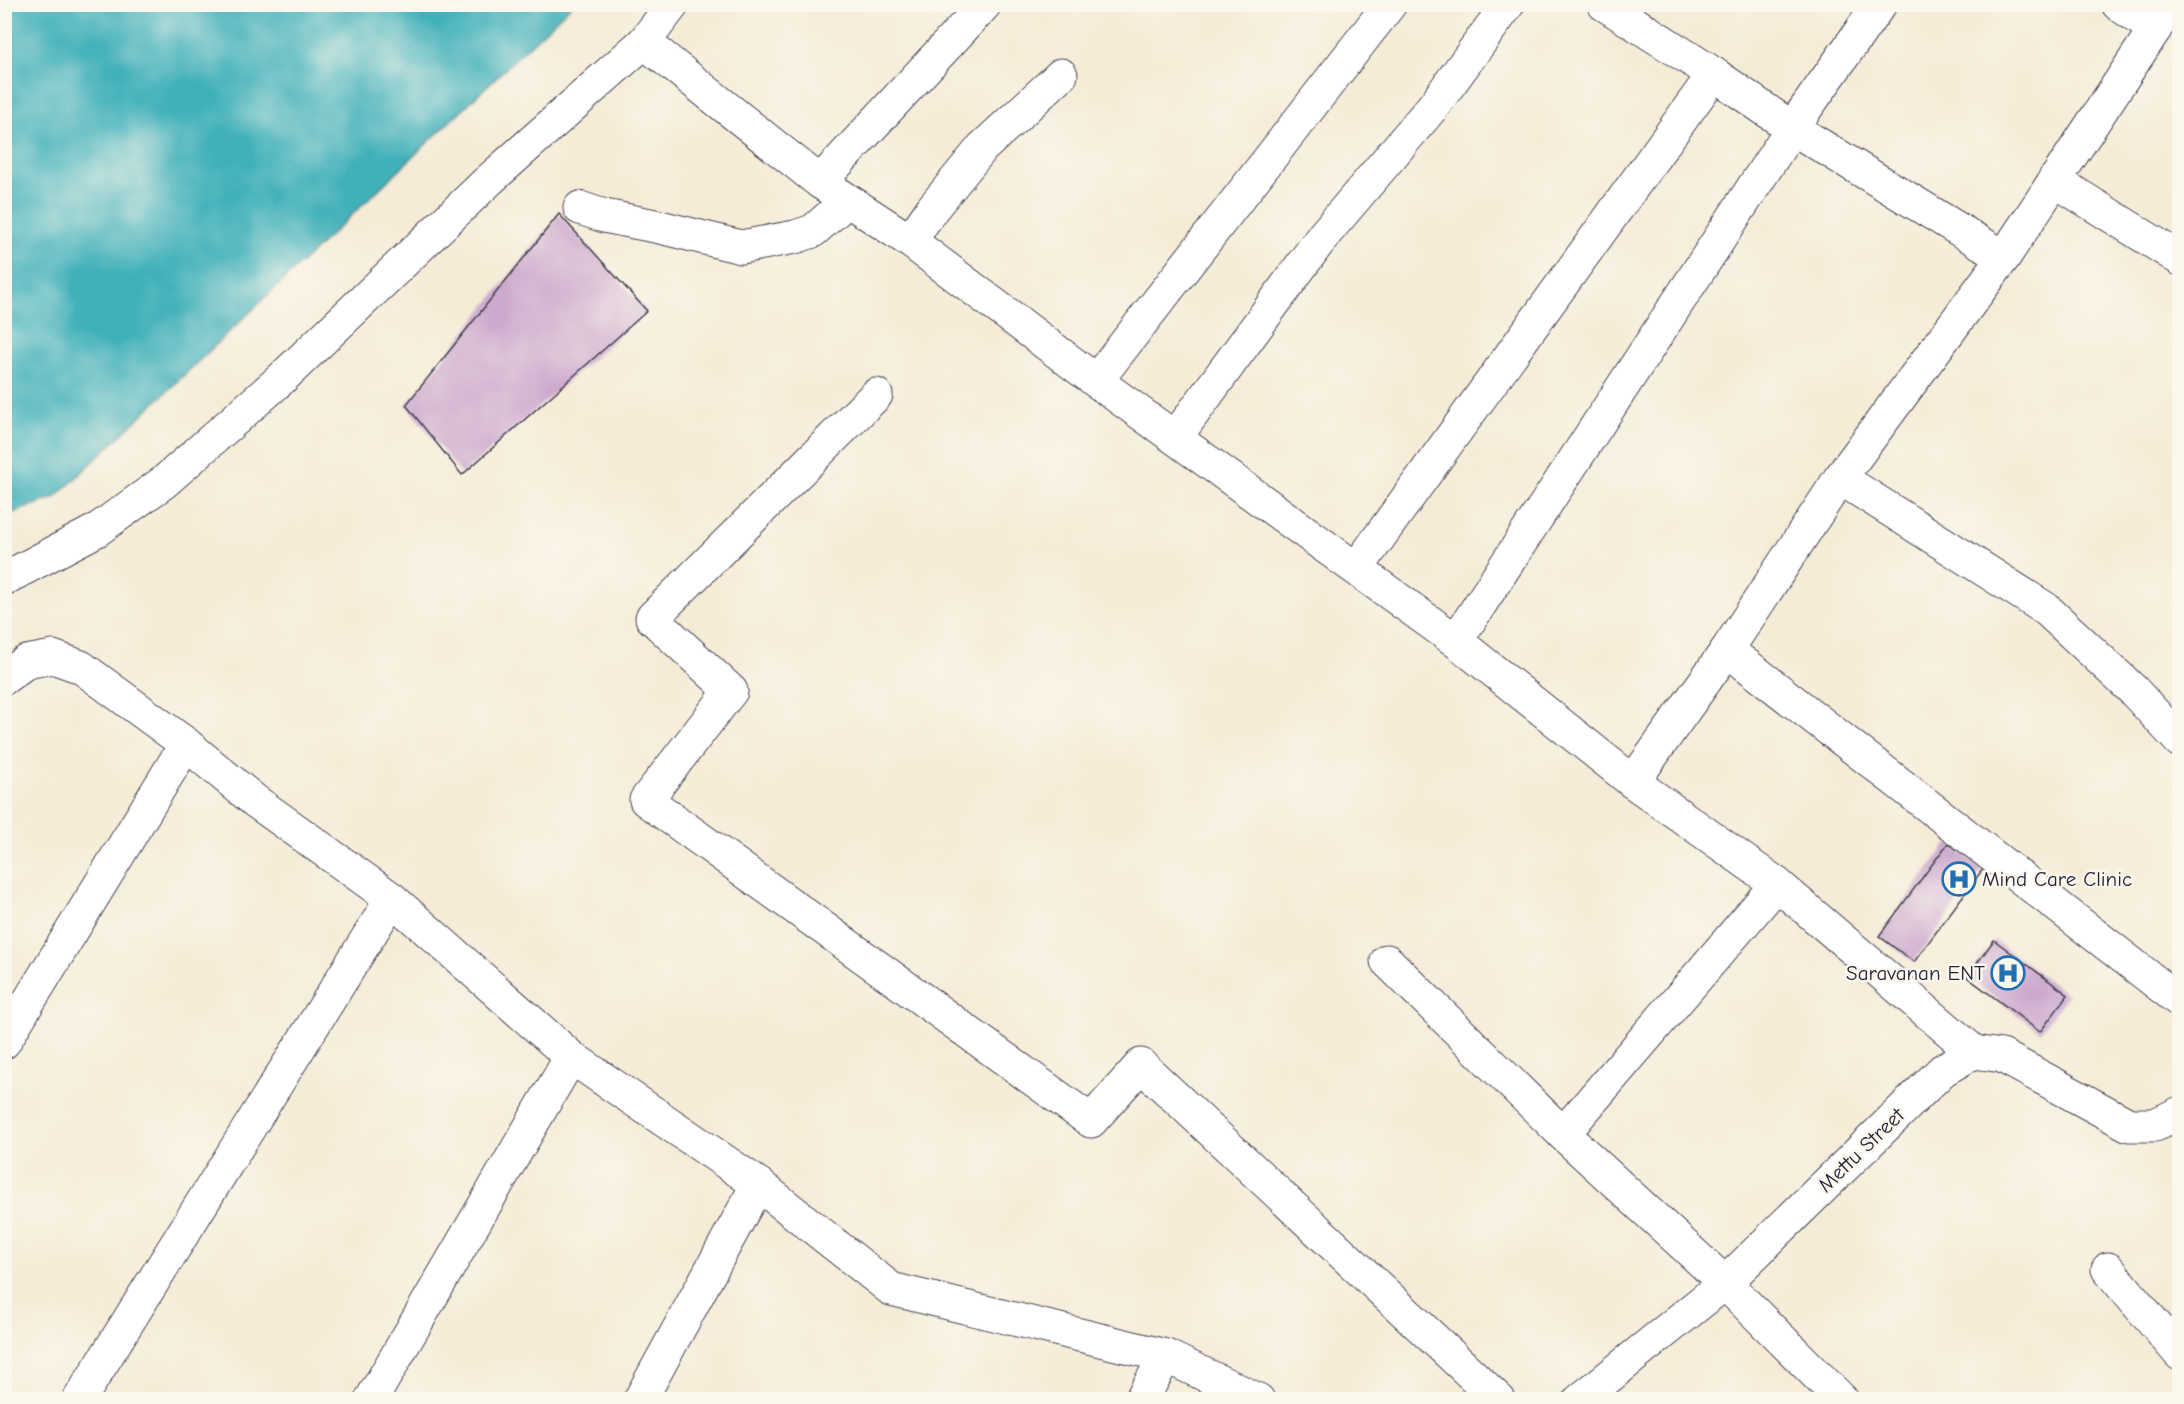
<svg xmlns="http://www.w3.org/2000/svg" width="2184" height="1404" font-family="'Comic Neue',sans-serif">
<rect width="100%" height="100%" fill="#fbf7ec"/>
<filter id="ink" filterUnits="userSpaceOnUse"><feTurbulence type="fractalNoise" baseFrequency=".0167" numOctaves="2"/><feDisplacementMap in="SourceGraphic" scale="12" xChannelSelector="R" yChannelSelector="G"/><feConvolveMatrix kernelMatrix="1 2 1 2 8 2 1 2 1" color-interpolation-filters="sRGB"/></filter>
<filter id="wash" filterUnits="userSpaceOnUse"><feTurbulence type="fractalNoise" baseFrequency=".008" numOctaves="4" result="noise"/><feDisplacementMap in="SourceGraphic" scale="24" xChannelSelector="R" yChannelSelector="G"/><feGaussianBlur stdDeviation="1.35" result="paint"/><feColorMatrix in="noise" values="0 0 0 0 0 0 0 0 0 0 0 0 0 0 0 0 0 1.4 0 .05"/><feComposite in="paint" operator="in"/></filter>
<g filter="url(#wash)">
<rect width="100%" height="100%" fill="#f5ecd7"/>
<!-- water -->
<path fill="#40b0ba" stroke="#31697a" stroke-width="1.5" d="M5 4H572V5L56 497 5 516Z"/>
<g id="blocks">
<!-- building -->
<g fill="#cca9cd">
<path d="M559 214 647 311 462 475 406 405Z"/>
<path d="M1948 843 1983 869 1914 962 1879 936Z"/>
<path d="M1994 940 2068 995 2040 1032 1967 977Z"/>
</g>
</g>
</g>
<g filter="url(#ink)">
<use href="#blocks" fill-opacity="0" stroke="#424052" stroke-width="1.5"/>
<g fill="none" stroke-linecap="round" stroke-linejoin="round">
<!-- minor casing -->
<g stroke="#424052" stroke-width="35">
<g id="minor">
<path d="M1604 4 1714 74 1792 128 2004 257"/>
<path d="M2118 4 2155 29 2170 4"/>
<path d="M644 42 820 182 910 241 1096 381 1456 641 1633 782 1777 884 1974 1052"/>
<path d="M2054 180 2180 259"/>
<path d="M820 182 985 4"/>
<path d="M580 208 604 216 660 227 741 247 795 237 813 231 847 201"/>
<path d="M910 241 932 209 983 147 1061 75"/>
<path d="M1096 381 1390 4"/>
<path d="M876 395 652 618 731 691 646 800 1091 1121 1141 1065 1499 1400"/>
<path d="M1175 438 1323 236 1435 104 1508 4"/>
<path d="M1840 478 2046 609 2132 689 2180 741"/>
<path d="M1357 568 1714 74"/>
<path d="M4 579 97 530 164 482 280 380 487 182 644 42 673 4"/>
<path d="M1456 641 1792 128 1880 4"/>
<path d="M1727 650 2180 1001"/>
<path d="M4 678 26 662 53 657 81 667 186 744"/>
<path d="M1633 782 1727 650 1840 478 2004 257 2155 29"/>
<path d="M1387 961 1563 1134 1725 1283 1842 1400"/>
<path d="M4 1042 186 744 255 801 392 899"/>
<path d="M1563 1134 1777 884"/>
<path d="M2108 1269 2180 1354"/>
<path d="M79 1400 392 899 571 1057 758 1184 891 1289 1166 1356 1258 1400"/>
<path d="M371 1400 571 1057"/>
<path d="M640 1400 758 1184"/>
<path d="M1141 1400 1166 1356"/>
<path d="M1580 1400 1725 1283 1943 1070 1974 1052 2002 1056 2129 1125H2155L2180 1113"/>
</g>
</g>
<!-- minor -->
<use href="#minor" stroke="#fff" stroke-width="33"/>
</g>
</g>
<!-- icons -->
<defs>
<g id="hospital-ring" transform="scale(1.725)"><circle r="9.5" fill="#fbf7ec" stroke="#1f6fb2" stroke-width="1.5"/><path d="M-5-5h3v3.5h4V-5h3V5h-3V1.5h-4V5h-3Z" fill="#1f6fb2"/></g>
</defs>
<g fill-rule="evenodd">
<use href="#hospital-ring" x="1959" y="879"/>
<use href="#hospital-ring" x="2008" y="973"/>
</g>
<g text-anchor="middle" dominant-baseline="central" stroke-width="5" stroke-linejoin="round" paint-order="stroke">
<!-- poi labels -->
<g font-size="21" fill="#22223b" stroke="#fbf7ec" text-anchor="start">
<text x="1982" y="879">Mind Care Clinic</text>
<text x="1985" y="973" text-anchor="end">Saravanan ENT</text>
</g>
<!-- street labels -->
<g font-size="21" fill="#22223b" stroke="#fbf7ec">
<text transform="translate(1861 1150) rotate(-44)">Mettu Street</text>
</g>
</g>
<!-- margin -->
<rect width="2184" height="1404" fill="none" stroke="#fbf7ec" stroke-width="24"/>
</svg>
